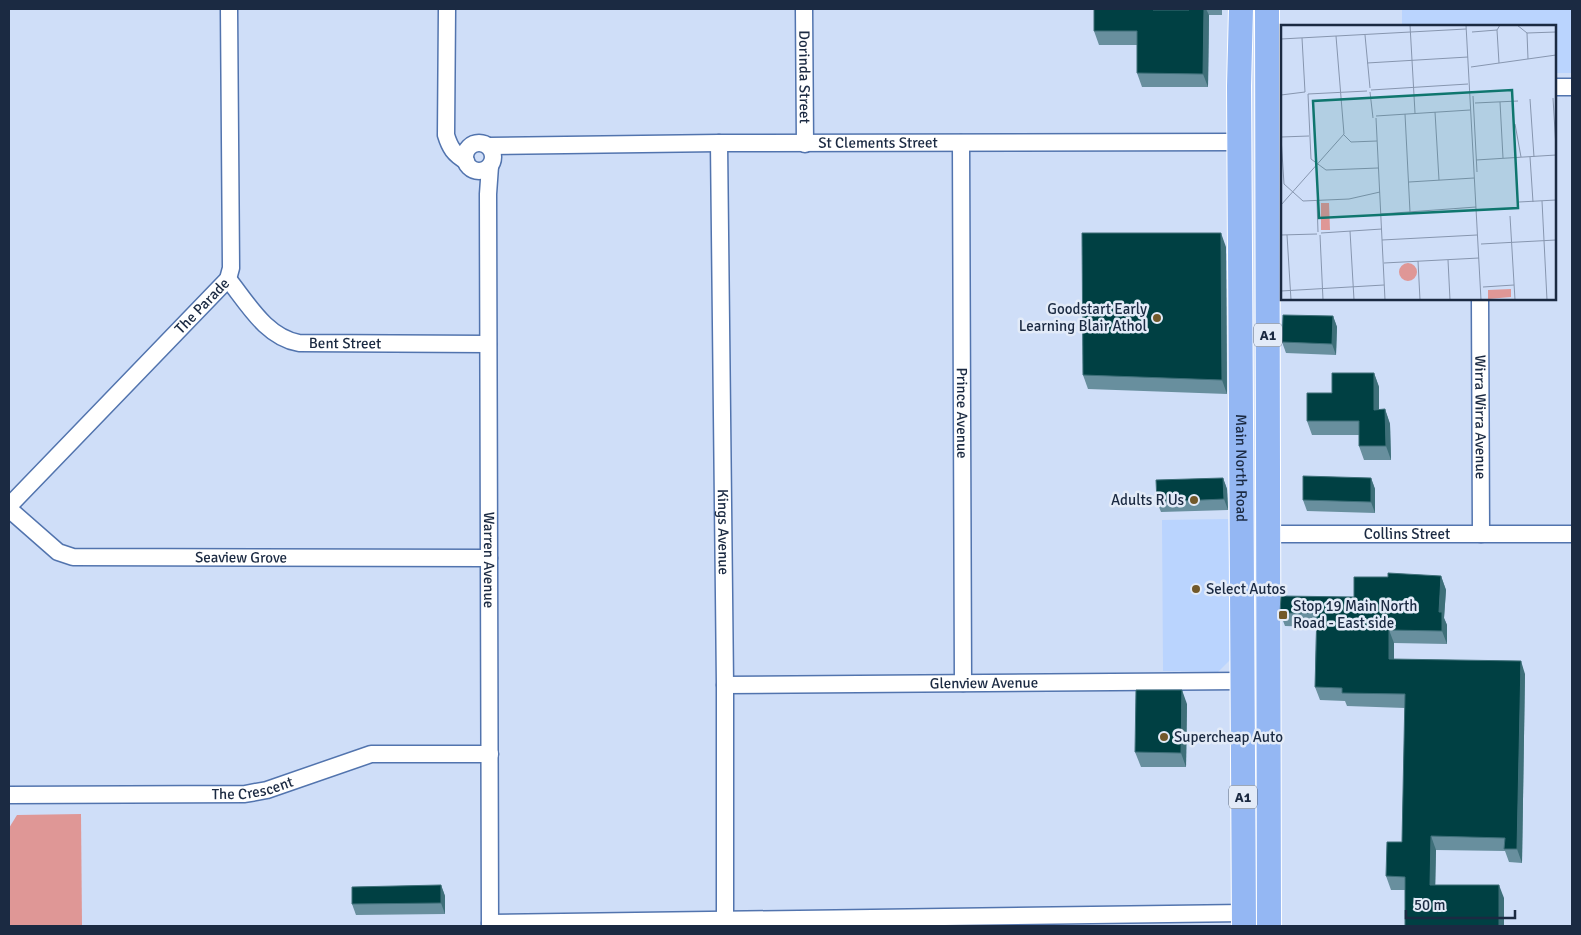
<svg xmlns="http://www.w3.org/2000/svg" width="1581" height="935" font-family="Signika,sans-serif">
<rect width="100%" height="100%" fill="#cfdef8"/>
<!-- built -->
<g fill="#bad4fe">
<path d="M1402 9H1572V73H1555V26H1402Z"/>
<path d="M1228 519 1231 659 1218 672 1163 671 1162 520Z"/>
</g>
<!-- green -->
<path fill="#df9796" d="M81 814 82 926H10L9 828 17 815Z"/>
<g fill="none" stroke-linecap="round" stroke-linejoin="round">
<!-- minor casing -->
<g stroke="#5274ae" stroke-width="19">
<g id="minor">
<path d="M447 9 446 135C450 148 454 154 466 161"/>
<path id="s1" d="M804 9 805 144"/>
<path d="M1267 86H1282"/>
<path d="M1555 87H1572"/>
<circle cx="479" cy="157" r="14"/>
<path id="s2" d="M719 143 725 685V920"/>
<path id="s3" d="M961 143 963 683"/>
<path id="s4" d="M489 146 719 143 1239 142"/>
<path id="s5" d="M490 166 488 194 490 926"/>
<path id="s6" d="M228 279C248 304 266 337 299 343L488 344"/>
<path id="s7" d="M1480 299 1481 534"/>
<path id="s8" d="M9 506 228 279 231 268 229 9"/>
<path id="s9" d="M9 509 58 552 73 557 489 558"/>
<path id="s10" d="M1269 534H1572"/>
<path id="s11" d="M725 685 1242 681"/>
<path id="s12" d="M9 795 245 794 267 790 371 754H490"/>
<path d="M490 923 1244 913"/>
</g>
</g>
<!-- highway casing -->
<g stroke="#fff" stroke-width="26">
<g id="highway">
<path id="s13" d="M1241 9 1239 86 1244 926"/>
<path d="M1267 9 1269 926"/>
</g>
</g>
<!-- minor -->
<use href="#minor" stroke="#fff" stroke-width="16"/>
<!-- highway -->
<use href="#highway" stroke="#94b7f3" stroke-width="24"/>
</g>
<!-- wall -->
<g fill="#688f9e">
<path d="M1094 9H1158V10H1189V9H1222V15H1209L1208 87H1142L1137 73V45H1099L1094 31Z"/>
<path d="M1226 247 1227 394 1088 389 1083 375Z"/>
<path d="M1333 316 1337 327 1336 355 1286 353 1282 342Z"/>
<path d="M1374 373 1379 387V410L1385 409 1390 424 1391 460H1364L1359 446V435H1312L1307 421 1332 393Z"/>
<path d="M1223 478 1227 489 1228 510 1161 512 1157 502Z"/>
<path d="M1371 478 1375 489V513L1307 511 1303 500Z"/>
<path d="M1441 576 1446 590 1444 618 1447 625V644L1394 643V659L1525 674 1522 863 1509 862 1505 851 1436 850 1435 885 1504 898V926H1405V890H1391L1386 876 1402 842 1405 708 1347 706 1345 701 1320 700 1315 687 1316 627 1285 626 1280 613 1354 597 1388 577Z"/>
<path d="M1187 704 1186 767H1141L1135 752Z"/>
<path d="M441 885 445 896V914L356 915 352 904Z"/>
</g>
<!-- shaded-wall -->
<g fill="#3e6f79">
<path d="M1204 9H1206L1209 15 1208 87 1203 74Z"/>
<path d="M1221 233 1226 247 1227 394 1222 380Z"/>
<path d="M1333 316 1337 327 1336 355 1332 344Z"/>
<path d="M1374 373 1379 387V424L1374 410Z"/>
<path d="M1385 409 1390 424 1391 460 1386 446Z"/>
<path d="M1223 478 1227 489 1228 510 1224 499Z"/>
<path d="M1371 478 1375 489V513L1371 502Z"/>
<path d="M1441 576 1446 590 1444 618 1447 625V644L1442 631 1439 612Z"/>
<path d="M1389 630 1394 643V672L1389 659Z"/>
<path d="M1521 661 1525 674 1522 863 1517 849Z"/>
<path d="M1182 690 1187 704 1186 767 1181 753Z"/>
<path d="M1431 836 1436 850 1435 899 1430 885Z"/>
<path d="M441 885 445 896V914L441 903Z"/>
<path d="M1499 885 1504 898V926H1499Z"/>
</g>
<!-- building -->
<g fill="#004043" stroke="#3e6f79">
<path d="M1094 9H1153V10H1189V9H1204L1203 74 1137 73V31H1094Z"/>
<path d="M1082 233H1221L1222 380 1083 375Z"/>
<path d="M1283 315 1333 316 1332 344 1282 342Z"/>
<path d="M1332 373H1374V410L1385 409 1386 446H1359V421H1307V393H1332Z"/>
<path d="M1303 476 1371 478V502L1303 500Z"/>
<path d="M1223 478 1224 499 1157 502 1156 480Z"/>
<path d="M1388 573 1441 576 1439 612H1442V631L1389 630V659L1521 661 1517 849H1504L1505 838 1431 836 1430 885H1499V926H1405V877L1386 876 1387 842H1402L1405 694 1342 693V688L1315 687 1317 613H1280L1281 596 1354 597V577H1388Z"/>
<path d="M1136 690H1182L1181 753 1135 752Z"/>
<path d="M441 885V903L352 904V887Z"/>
</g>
<!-- markers -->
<g fill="#72592a" stroke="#e3ebf8" stroke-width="2">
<circle cx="1157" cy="318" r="5"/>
<circle cx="1194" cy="500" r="5"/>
<circle cx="1196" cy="589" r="5"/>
<rect x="1278" y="610" width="10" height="10" rx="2.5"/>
<circle cx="1164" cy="737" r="5"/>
</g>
<g text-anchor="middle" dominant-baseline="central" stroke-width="5" stroke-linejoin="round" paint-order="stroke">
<!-- shield labels -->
<g fill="#e3ebf8" stroke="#576479" stroke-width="1">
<rect x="1254" y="323.5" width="28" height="23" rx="4"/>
<rect x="1229" y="785.5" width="28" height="23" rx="4"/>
</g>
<g font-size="14" font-weight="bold" fill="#1b2a42">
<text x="1268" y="335">A1</text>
<text x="1243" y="797">A1</text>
</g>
<!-- street labels -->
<g font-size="15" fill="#1b2a42" stroke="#e3ebf8">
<text stroke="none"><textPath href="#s1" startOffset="68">Dorinda Street</textPath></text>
<text stroke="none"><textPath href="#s4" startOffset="389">St Clements Street</textPath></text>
<text stroke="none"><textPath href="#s8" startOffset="278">The Parade</textPath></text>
<text stroke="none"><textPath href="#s6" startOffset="144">Bent Street</textPath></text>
<text stroke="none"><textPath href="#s3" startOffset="270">Prince Avenue</textPath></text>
<text stroke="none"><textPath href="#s7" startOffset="118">Wirra Wirra Avenue</textPath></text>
<text stroke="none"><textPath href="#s13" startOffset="459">Main North Road</textPath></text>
<text stroke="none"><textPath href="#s2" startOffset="389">Kings Avenue</textPath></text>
<text stroke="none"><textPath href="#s10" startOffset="138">Collins Street</textPath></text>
<text stroke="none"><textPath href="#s9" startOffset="249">Seaview Grove</textPath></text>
<text stroke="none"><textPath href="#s5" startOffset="394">Warren Avenue</textPath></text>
<text stroke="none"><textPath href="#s11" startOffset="259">Glenview Avenue</textPath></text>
<text stroke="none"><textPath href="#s12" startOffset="244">The Crescent</textPath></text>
</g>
<!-- poi labels -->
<g font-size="15" fill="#1b2a42" stroke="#e3ebf8" text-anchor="start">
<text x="1147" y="309" text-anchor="end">Goodstart Early<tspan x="1147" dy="17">Learning Blair Athol</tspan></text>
<text x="1184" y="500" text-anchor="end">Adults R Us</text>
<text x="1206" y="589">Select Autos</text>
<text x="1293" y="606">Stop 19 Main North<tspan x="1293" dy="17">Road - East side</tspan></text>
<text x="1174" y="737">Supercheap Auto</text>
</g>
</g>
<!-- overview -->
<g transform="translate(1281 25)">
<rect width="275" height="275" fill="#cfdef8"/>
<path d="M40 178H48L49 205H40ZM118 247a9 9 0 1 1 18 0a9 9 0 1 1-18 0ZM230 264V272L207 274V265Z" fill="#df9796"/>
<path fill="none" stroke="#8796af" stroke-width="1" d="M129 0 134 88M185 0 200 275M236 0 246 8 275 7M216 5 218 38M191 7 216 5 219 0M246 8 247 34M84 10 89 63M21 13 24 67M0 14 185 4M86 38 187 32M190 42 275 30M90 65 187 59M89 67 92 93M27 69 30 134 45 145 97 143M27 69 86 66M0 70 24 67M192 71 196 147M272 73 275 123M249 74 253 132M219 77 222 133M194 78 237 76M154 87 158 155M124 89 129 187M95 91 189 85M95 93 104 275M234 99 240 132M63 110 70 117 96 116M0 112 3 159 22 176 68 174 99 167M0 112 28 111M249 132 252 177M195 135 275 130M128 157 193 153M36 176 37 207M261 176 266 275M238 177 275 175M0 180 63 109 55 11M100 189 195 182M229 191 234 275M69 206 73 275M40 208 101 204M0 210 36 209M6 210 10 275M39 210 42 275M101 215 196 210M200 219 275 215M167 235 169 275M137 236 139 275M103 238 198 233M202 262 233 260M0 266 103 260"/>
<path fill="#0f766e" fill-opacity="0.15" stroke="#0f766e" stroke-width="2.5" d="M231 65 237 183 38 193 32 76Z"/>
<rect width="275" height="275" fill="none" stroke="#1b2a42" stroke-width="2.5"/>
</g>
<!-- border -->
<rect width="1581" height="935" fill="none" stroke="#1b2a42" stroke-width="20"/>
<!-- scale -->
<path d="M1406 910v8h109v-8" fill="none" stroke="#1b2a42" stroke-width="2.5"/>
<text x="1414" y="910" font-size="15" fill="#1b2a42" stroke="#e3ebf8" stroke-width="4" paint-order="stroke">50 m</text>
</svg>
